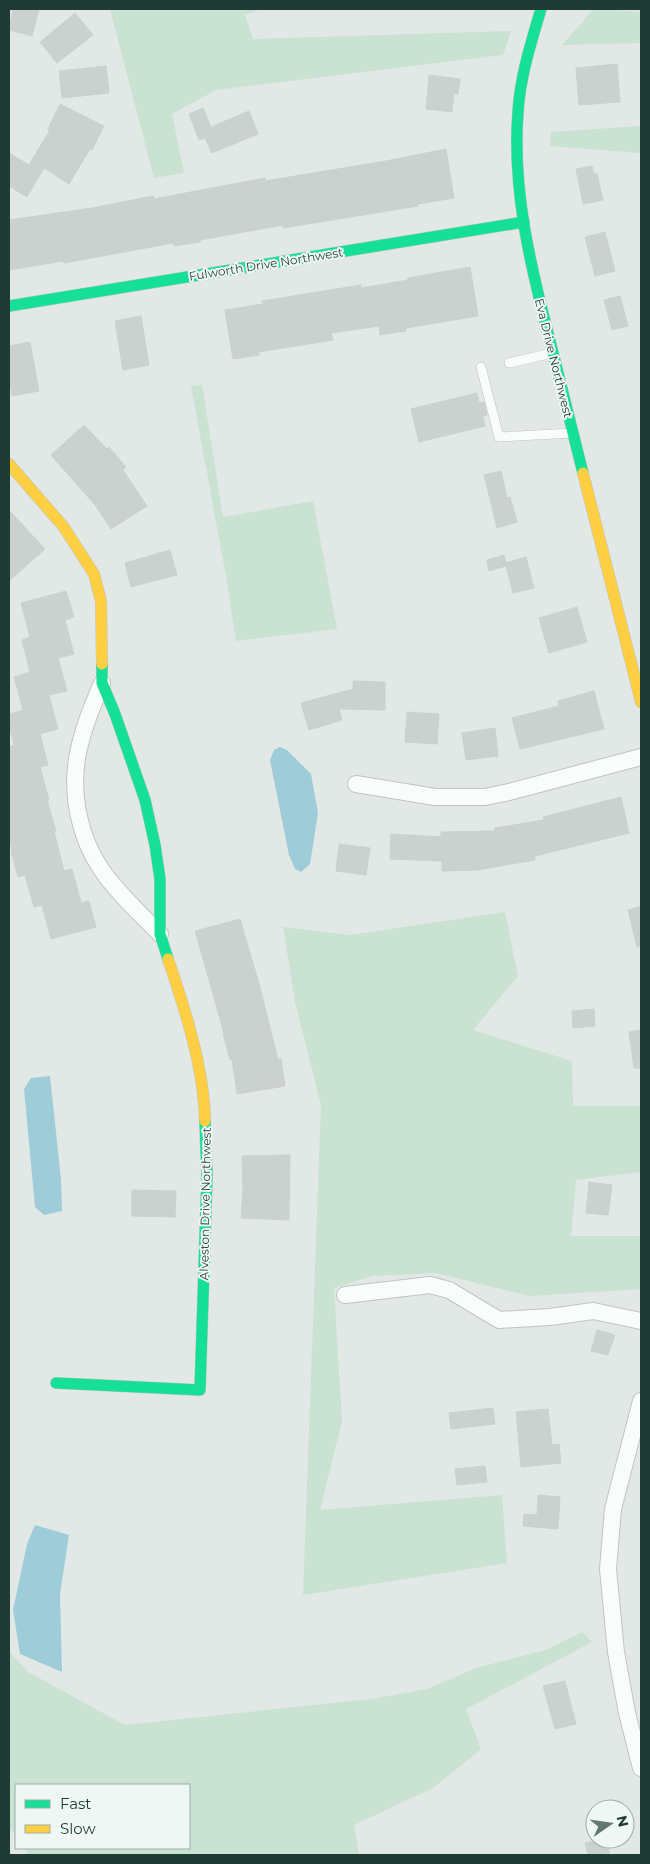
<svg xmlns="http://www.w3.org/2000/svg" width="650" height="1864" font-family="Montserrat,sans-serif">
<rect width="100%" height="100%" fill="#e1e8e5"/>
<!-- green -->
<g fill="#c9e2d2">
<path d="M110 9H261L245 15 253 39 511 31 503 55 216 90 172 114 184 173 154 178Z"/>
<path d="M594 9 641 12V43L562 45Z"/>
<path d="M641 126V153L550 146 551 132Z"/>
<path d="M202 385 223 517 313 501 337 629 236 641 226 576 191 386Z"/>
<path d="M505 912 518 976 473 1030 572 1061 573 1106H641V1172L576 1180 571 1236H641V1289L529 1296 436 1273 372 1276 334 1288 342 1421 320 1510 502 1495 507 1563 303 1595 321 1105 295 1002 283 927 350 935Z"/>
<path d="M582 1632 592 1642 466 1709 481 1749 433 1788 354 1825 359 1855H29L24 1848H189V1785H16V1837L9 1826V1651L28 1672 125 1725 371 1699 427 1689 476 1668 546 1650Z"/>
</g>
<!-- water -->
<g fill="#9ecdd9">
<path d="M280 747 287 750 311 774 318 813 310 864 301 872 295 869 289 855 270 760 274 750Z"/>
<path d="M50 1076 61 1179 62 1211 44 1215 35 1207 24 1089 31 1078Z"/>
<path d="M35 1525 69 1535 60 1594 62 1672 20 1654 13 1610 27 1544Z"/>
</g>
<!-- building -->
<g fill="#cbd1cf" stroke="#cad1ce">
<path d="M13 9H39L32 36 9 30Z"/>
<path d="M75 13 93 35 57 63 40 42Z"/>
<path d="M617 64 620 102 579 105 576 68Z"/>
<path d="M106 66 109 93 62 98 59 71Z"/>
<path d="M429 75 460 79 458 94 454 93 452 112 426 109Z"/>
<path d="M60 104 104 126 92 150 90 149 69 184 44 168 27 197 9 186V153L29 165 50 130 48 129Z"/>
<path d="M203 108 211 127 249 111 258 134 212 153 205 138 199 140 189 114Z"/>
<path d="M446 149 454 198 418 204V206L283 228V225L200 240V242L174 246 173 243 64 263 63 261 9 270V220L92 208 153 196 154 199 238 183 265 178V181L386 161Z"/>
<path d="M592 166 594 174H597L603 200 583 204 576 169Z"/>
<path d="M605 232 615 271 595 276 585 237Z"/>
<path d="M470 267 478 316 406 328V331L380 335 379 326 331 333 333 340 259 352V355L233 359 225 310 263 304 262 301 361 285V288L408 280V278Z"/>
<path d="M620 296 628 326 612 330 604 300Z"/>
<path d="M141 316 149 365 123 370 115 321Z"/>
<path d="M30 342 39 391 12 396 9 374V346Z"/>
<path d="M477 393 479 403 484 402 487 415 483 416 485 426 419 442 411 409Z"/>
<path d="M84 425 107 449 109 447 126 467 123 470 147 506 111 529 95 505 51 455Z"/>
<path d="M501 471 507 498 510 497 517 522 497 528 484 475Z"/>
<path d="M9 510 45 549 9 581Z"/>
<path d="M170 550 177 575 131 587 125 563Z"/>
<path d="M504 555 506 563 526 557 534 588 513 593 506 566 489 571 487 560Z"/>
<path d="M66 591 74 617 65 620 74 654 58 658 67 691 49 695 58 729 40 734 48 765 40 767 49 800H47L56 831H54L64 871 72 869 81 903 89 901 96 927 51 939 42 905 34 907 25 875 18 877 11 851 12 850 9 837V747L14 745 9 725V714L23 710 14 677 30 672 22 640 30 637 21 603Z"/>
<path d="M577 607 587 642 549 653 539 618Z"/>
<path d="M353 681 385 682V710L339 709 342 720 309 730 301 703 353 689Z"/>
<path d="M594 691 604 729 520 749 512 718 559 706 558 701Z"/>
<path d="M407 712 439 714 437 744 405 742Z"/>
<path d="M495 728 498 756 466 760 462 733Z"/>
<path d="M621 797 629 833 535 856V860L477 870 442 871V861L390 859 391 834 441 837V832L495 831V828L544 820 543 817Z"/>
<path d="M339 844 370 848 366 875 336 871Z"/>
<path d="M641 906V946L637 947 628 910Z"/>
<path d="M240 919 260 987 278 1060 281 1059 285 1086 237 1094 232 1059 230 1060 223 1034 224 1033 195 931Z"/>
<path d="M594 1009 595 1026 573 1028 572 1011Z"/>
<path d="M641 1030V1068H634L629 1032Z"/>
<path d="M290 1155 289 1220 241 1218 243 1191 242 1156Z"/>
<path d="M589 1182 612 1185 608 1215 586 1213Z"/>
<path d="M132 1190 176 1191 175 1217 132 1216Z"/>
<path d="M597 1330 615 1335 608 1355 591 1351Z"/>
<path d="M493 1408 495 1424 451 1429 449 1413Z"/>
<path d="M548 1409 552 1445 559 1444 561 1463 521 1467 516 1412Z"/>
<path d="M485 1466 487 1482 457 1485 455 1469Z"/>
<path d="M538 1495 560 1497 558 1529 523 1526 524 1514 537 1515Z"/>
<path d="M565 1681 576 1724 555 1729 543 1686Z"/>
<path d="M602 1839H606L610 1855H588L585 1843Z"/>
</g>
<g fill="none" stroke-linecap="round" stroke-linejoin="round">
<!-- lane casing -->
<g stroke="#bec5c2" stroke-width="10">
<g id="lane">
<path d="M509 363 552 353"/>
<path d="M481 367 499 437 573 433"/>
</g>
</g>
<!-- street casing -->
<g stroke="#bec5c2" stroke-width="18">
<g id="street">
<path d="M102 683C92 707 81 733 77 759 71 796 80 838 101 869 117 893 140 913 160 934"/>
<path d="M356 784 435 797H485L509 792 641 757"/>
<path d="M345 1295 430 1285 449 1290 499 1320 550 1317 593 1311 641 1321"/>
<path d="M641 1401 613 1509 608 1569 616 1652 627 1713 641 1768"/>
</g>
</g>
<!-- fast casing -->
<g stroke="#bdc6c3" stroke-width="12">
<g id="fast">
<path d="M541 9C531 43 520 77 518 112 512 188 530 264 549 337 560 382 572 428 583 473"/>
<path d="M9 306 524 222"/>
<path d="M102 664V683L115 714 145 800 155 845 160 879V934L168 959"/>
<path d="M56 1383 200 1390 207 1176 205 1121"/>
</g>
</g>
<!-- slow casing -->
<g stroke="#bdc6c3" stroke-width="12">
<g id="slow">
<path d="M9 464 63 526 94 574 101 601 102 664"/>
<path d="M583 473 641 702"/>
<path d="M168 959C185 1009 204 1068 205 1121"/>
</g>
</g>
<!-- lane -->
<use href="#lane" stroke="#fafcfb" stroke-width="9"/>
<!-- street -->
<use href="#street" stroke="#fafcfb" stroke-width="16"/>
<!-- fast -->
<use href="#fast" stroke="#16e098" stroke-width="11"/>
<!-- slow -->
<use href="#slow" stroke="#ffcf43" stroke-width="11"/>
</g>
<g text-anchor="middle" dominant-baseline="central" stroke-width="4" stroke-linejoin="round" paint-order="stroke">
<!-- street labels -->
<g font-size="12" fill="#1f3b35" stroke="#eef7f3">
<text transform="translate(266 264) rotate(-9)">Fulworth Drive Northwest</text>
<text transform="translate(554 358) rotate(76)">Eva Drive Northwest</text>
<text transform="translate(205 1204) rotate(-89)">Alveston Drive Northwest</text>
</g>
</g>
<!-- border -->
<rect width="650" height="1864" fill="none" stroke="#1f3b35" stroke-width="20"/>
<!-- legend -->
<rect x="15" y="1784" width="175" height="65" fill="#eef7f3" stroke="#9baca7"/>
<rect x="25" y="1800" width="25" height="8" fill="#16e098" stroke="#9baca7"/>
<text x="60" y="1809" font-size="15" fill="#1f3b35">Fast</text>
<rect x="25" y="1825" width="25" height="8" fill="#ffcf43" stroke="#9baca7"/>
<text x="60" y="1834" font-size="15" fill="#1f3b35">Slow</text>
<!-- north arrow -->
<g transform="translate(610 1824) rotate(77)"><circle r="24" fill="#eef7f3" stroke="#9baca7"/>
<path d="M0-4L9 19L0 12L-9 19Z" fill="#637873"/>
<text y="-8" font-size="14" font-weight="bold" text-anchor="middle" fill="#1f3b35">N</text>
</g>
</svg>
